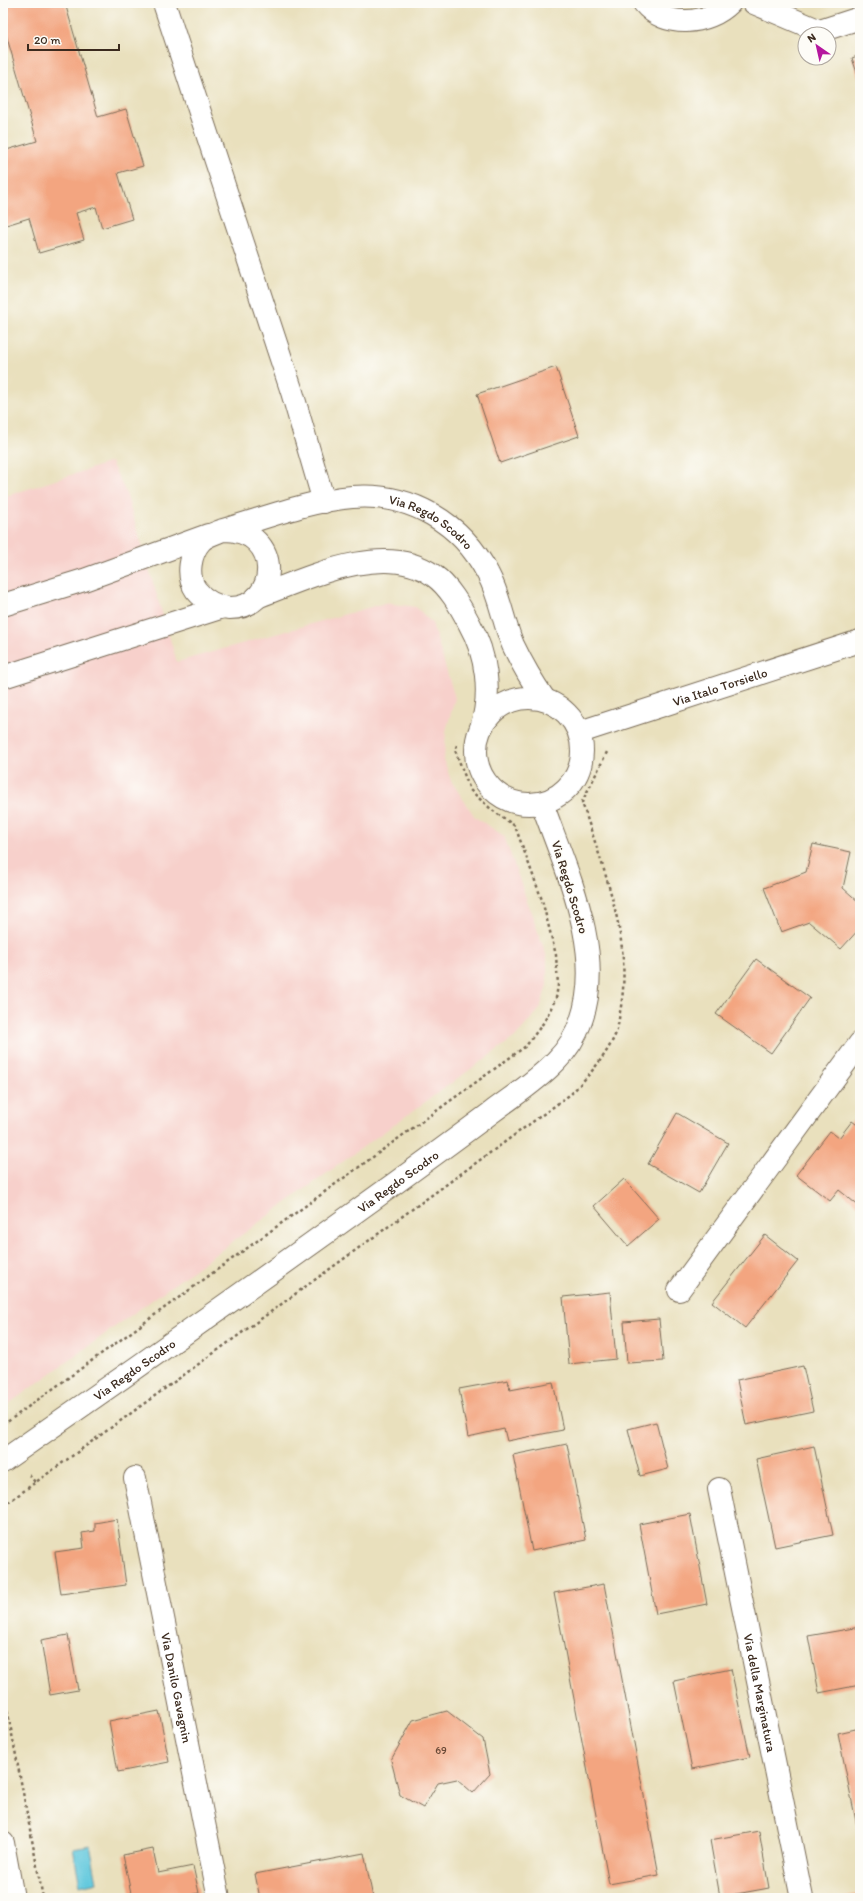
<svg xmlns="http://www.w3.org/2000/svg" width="863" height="1901" font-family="Itim,sans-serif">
<rect width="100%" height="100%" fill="#fdfcf7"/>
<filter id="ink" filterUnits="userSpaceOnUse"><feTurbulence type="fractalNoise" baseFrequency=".025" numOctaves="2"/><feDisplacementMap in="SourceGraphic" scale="8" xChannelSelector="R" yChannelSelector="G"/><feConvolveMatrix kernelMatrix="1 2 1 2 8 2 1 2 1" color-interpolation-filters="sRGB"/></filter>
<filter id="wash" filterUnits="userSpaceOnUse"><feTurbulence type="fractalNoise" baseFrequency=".012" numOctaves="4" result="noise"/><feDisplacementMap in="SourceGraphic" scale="16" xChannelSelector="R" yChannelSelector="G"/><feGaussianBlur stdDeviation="0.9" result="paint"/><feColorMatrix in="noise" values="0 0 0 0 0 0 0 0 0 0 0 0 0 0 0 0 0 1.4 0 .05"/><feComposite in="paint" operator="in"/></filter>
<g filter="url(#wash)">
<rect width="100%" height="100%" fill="#e9e0bd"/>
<!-- built -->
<path fill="#f7d0cb" d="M111 462 126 493 177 662 385 603 416 607 432 623 455 698 446 731 444 760 451 781 475 817 504 836 547 957V985L540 1009 515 1037 3 1408V497Z"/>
<!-- water -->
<path fill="#60c8dd" stroke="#4e797e" d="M90 1845 97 1882 80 1886 73 1848Z"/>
<g id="blocks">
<!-- building -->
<g fill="#f3a580">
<path d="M3 3H65L98 117 126 109 143 166 118 173 132 219 102 228 96 207 76 213 84 240 39 253 29 218 3 226V151L37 141 3 24Z"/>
<path d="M860 55V82L852 58Z"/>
<path d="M556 367 579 436 500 463 477 394Z"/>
<path d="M813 844 851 852 843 888 860 903V928L841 949 809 922 781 932 764 888 806 872Z"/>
<path d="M756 959 810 998 771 1053 716 1014Z"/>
<path d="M677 1113 728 1143 699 1193 648 1164Z"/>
<path d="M852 1121 860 1127V1207L839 1190 830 1201 796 1175 830 1131 839 1138Z"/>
<path d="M624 1179 659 1219 628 1246 594 1206Z"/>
<path d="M765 1235 798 1261 745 1328 712 1302Z"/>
<path d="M610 1292 616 1359 569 1364 563 1297Z"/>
<path d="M659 1319 663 1361 627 1363 624 1322Z"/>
<path d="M803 1366 813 1411 746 1425 737 1380Z"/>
<path d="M508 1380 510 1390 553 1382 563 1430 507 1441 504 1429 468 1437 459 1389Z"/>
<path d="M656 1422 668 1469 640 1476 628 1429Z"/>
<path d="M567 1444 586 1540 532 1551 513 1455Z"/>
<path d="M814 1446 833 1535 775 1547 756 1459Z"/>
<path d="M690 1514 707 1604 656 1614 639 1524Z"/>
<path d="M117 1519 126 1585 61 1594 55 1552 84 1548 82 1533 95 1531V1523Z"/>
<path d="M604 1584 659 1875 609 1884 554 1593Z"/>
<path d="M860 1627V1685L819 1693 808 1636Z"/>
<path d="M68 1635 78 1690 50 1695 41 1640Z"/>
<path d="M731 1669 750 1757 692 1769 674 1681Z"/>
<path d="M159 1711 169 1762 118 1772 109 1721Z"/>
<path d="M447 1711 483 1739 490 1774 473 1793 457 1779 438 1783 423 1808 400 1795 391 1760 413 1720Z"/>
<path d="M860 1728V1836H859L838 1733Z"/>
<path d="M759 1831 769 1888 720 1897 710 1840Z"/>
<path d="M153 1849 158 1873 193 1866 199 1893 175 1898H132L123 1855Z"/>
<path d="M364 1853 373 1898H260L255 1874Z"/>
<path d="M860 1894V1898H843V1897Z"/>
</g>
</g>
</g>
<g filter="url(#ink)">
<use href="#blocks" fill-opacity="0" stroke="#786a56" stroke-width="1"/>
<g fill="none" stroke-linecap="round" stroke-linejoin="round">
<!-- minor casing -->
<g stroke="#786a56" stroke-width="24">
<g id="minor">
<path d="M164 3 292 392 324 502"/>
<path d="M644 3C665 29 708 25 730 3"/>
<path d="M754 3 820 31 860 18"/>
<path id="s1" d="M223 530C284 529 280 608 230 608 216 607 205 601 196 590 186 576 190 553 201 541 207 535 216 533 223 530 265 518 308 501 352 497 410 492 462 523 488 574 500 596 503 622 513 645 522 664 533 683 545 700"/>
<path d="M257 597C305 579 385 540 433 575 449 586 460 606 469 623 487 655 492 694 481 728"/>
<path d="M3 605 84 580 208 535"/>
<path d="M3 677 223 607"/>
<circle cx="529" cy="751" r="53"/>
<path id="s2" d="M580 732 860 641"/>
<path d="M679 1290 860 1043"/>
<path id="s3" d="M3 1461C127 1375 250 1288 372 1200 412 1171 452 1142 492 1112 513 1096 537 1081 556 1061 567 1050 576 1036 581 1021 606 951 565 869 542 803"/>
<path id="s4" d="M135 1478 219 1898"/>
<path id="s5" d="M719 1489 802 1898"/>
<path d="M3 1843 13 1898"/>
</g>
</g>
<!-- path -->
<g stroke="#786a56" stroke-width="2.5" stroke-dasharray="3 3" stroke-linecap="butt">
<path d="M3 1425 526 1046 544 1022 556 998 558 985 556 955 542 900 515 826 492 810 470 790 455 750 458 743"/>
<path d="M29 1475 35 1482"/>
<path d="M3 1506 571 1094C588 1076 606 1057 616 1033 618 1027 619 1019 620 1012 634 941 603 870 582 802L607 752"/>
<path d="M3 1687 43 1898"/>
</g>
<!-- minor -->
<use href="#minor" stroke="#fff" stroke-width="22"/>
</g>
</g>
<g text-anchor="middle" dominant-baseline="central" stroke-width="3" stroke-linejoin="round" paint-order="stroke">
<!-- number labels -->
<g font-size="11" fill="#694936">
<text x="441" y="1750">69</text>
</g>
<!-- street labels -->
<g font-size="13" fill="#3b2a1e" stroke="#fdfcf7">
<text stroke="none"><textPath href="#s1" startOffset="464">Via Regdo Scodro</textPath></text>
<text stroke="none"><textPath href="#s2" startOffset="147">Via Italo Torsiello</textPath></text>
<text transform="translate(570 887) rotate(73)">Via Regdo Scodro</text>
<text stroke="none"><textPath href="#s3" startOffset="484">Via Regdo Scodro</textPath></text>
<text stroke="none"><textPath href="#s3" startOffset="160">Via Regdo Scodro</textPath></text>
<text stroke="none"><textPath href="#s4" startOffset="214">Via Danilo Gavagnin</textPath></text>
<text stroke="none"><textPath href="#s5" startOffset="208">Via della Marginatura</textPath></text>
</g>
</g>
<!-- margin -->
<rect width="863" height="1901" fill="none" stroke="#fdfcf7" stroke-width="16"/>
<!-- north arrow -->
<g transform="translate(817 46) rotate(326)"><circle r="19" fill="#fdfcf7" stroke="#afa8a0"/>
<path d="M0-3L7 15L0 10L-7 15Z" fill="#b5179e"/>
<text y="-6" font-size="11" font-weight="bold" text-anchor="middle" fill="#3b2a1e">N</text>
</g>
<!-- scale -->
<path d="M28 44v6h91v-6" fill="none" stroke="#3b2a1e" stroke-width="2"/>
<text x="34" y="44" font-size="12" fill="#3b2a1e" stroke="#fdfcf7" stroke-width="3" paint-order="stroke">20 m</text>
</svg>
